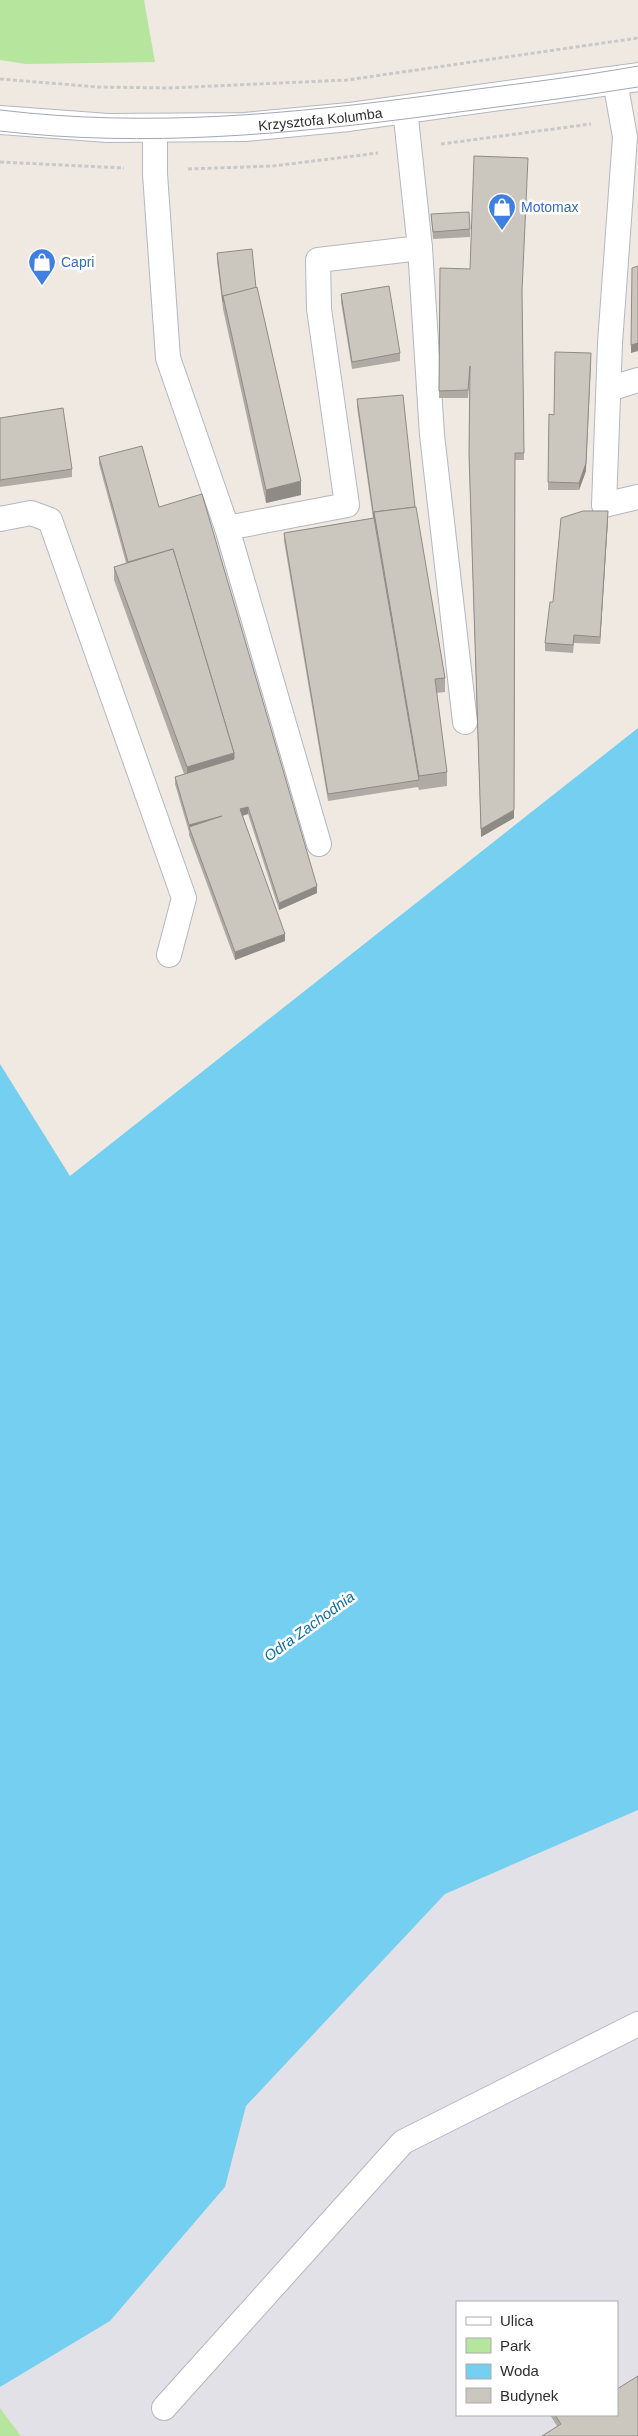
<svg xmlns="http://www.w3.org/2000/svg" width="638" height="2436" font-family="Arial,sans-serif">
<rect width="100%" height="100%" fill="#efe9e1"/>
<!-- industrial -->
<path fill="#e3e1e8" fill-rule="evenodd" d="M638 1810V2436H21L0 2408V2387L110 2321 225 2187 246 2106 445 1894ZM457 2302H617V2415H457Z"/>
<!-- green -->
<g fill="#b6e59e">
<path d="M0 0H144L155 62 26 64 0 60Z"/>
<path d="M0 2408 21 2436H0Z"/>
</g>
<!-- water -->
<path fill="#75cff0" d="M638 728V1810L445 1894 246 2106 225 2187 110 2321 0 2387V1064L70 1176Z"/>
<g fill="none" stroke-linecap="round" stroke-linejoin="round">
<!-- lane casing -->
<g stroke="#b4b7c1" stroke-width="26">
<g id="lane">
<path d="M615 81 625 137 610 343 604 505 638 497"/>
<path d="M405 109 420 248"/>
<path d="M155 129V174L168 358 227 528 319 844"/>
<path d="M609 389 638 380"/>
<path d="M0 519 31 513 50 520 184 898 169 955"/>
<path d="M227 528 347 505 319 309 318 260 420 248 432 435 465 722"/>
<path d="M164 2408 403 2142 638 2024"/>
</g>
</g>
<!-- secondary casing -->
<g stroke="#b4b7c1" stroke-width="30">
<g id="secondary">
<path id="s1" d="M0 120 108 128 245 127 349 117 638 77"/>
</g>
</g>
<!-- path -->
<g stroke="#c9c9c9" stroke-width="3" stroke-dasharray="4 2.5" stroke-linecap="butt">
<path d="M0 79 98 87 169 88 347 80 638 38"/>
<path d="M441 144 591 124"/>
<path d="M0 162 124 168"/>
<path d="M188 169 273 166 378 153"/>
</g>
<!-- lane -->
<use href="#lane" stroke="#fff" stroke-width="24"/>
<!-- secondary -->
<use href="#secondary" stroke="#fff" stroke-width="28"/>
<!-- tram -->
<g stroke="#a3a6b8" stroke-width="1">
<path d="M0 110C149 128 292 114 440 94 506 85 572 78 638 66"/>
<path d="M0 131C146 148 291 134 436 115 504 106 571 98 638 87"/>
</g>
</g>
<!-- wall -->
<g fill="#afaba4">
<path d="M431 214 470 229V237L433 239Z"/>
<path d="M217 253 256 288 301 495 266 503 223 309 217 261Z"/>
<path d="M440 268 522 297 524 460H515L514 818 481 837 469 461 470 374 468 398H439Z"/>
<path d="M341 294 400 353V361L352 369 341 302Z"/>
<path d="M357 399 415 507 445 678V692L436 693 447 772V786L419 790 418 787 328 801 284 541V533L373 518 357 407Z"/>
<path d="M549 414 586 471 579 490H548Z"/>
<path d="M0 418 72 469V477L0 487Z"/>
<path d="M99 457 159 507 317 893 279 910 248 814 243 816 285 941 235 960 189 835V832L175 784V777L184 774 114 580V567L126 563 99 464Z"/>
<path d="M608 519 600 644 574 643 573 653 545 651V643Z"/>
<path d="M550 2415H617L557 2426Z"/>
</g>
<!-- shaded-wall -->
<g fill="#8e8b86">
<path d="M638 343V351L631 353V345Z"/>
<path d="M591 360 586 471 579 490V483Z"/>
<path d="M515 453 514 818 481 837V829Z"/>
<path d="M301 481V495L266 503V490Z"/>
<path d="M608 511V519L600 644V637Z"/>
<path d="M234 753V767L187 781V767Z"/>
<path d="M248 807V814L240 816V809Z"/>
<path d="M222 816 189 827V832V825Z"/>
<path d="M317 886V893L279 910V903Z"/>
<path d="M285 934V941L235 960V952Z"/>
</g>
<!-- building -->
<g fill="#cbc7bf" stroke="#8e8b86">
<path d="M474 156 528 158 522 291 524 453H515L514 810 481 829 469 454 470 366 468 390 439 391 440 268 470 269Z"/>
<path d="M469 212 470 229 433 232 431 214Z"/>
<path d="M252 249 256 288 223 296V302L217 253Z"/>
<path d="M638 266V343L631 345 632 268Z"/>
<path d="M389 286 400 353 352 362 341 294Z"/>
<path d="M257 287 301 481 266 490 223 296Z"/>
<path d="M555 352 591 353 586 463 579 483 548 482 549 414 554 415Z"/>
<path d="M403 395 415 507 374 512V518L357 399Z"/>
<path d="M63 408 72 469 0 480V418Z"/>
<path d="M142 446 159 507 202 494 317 886 279 903 248 807 240 809 285 934 235 952 189 827 222 816 189 825 175 777 234 759V753L173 549 128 562 99 457Z"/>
<path d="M416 507 445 678 435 679 447 772 419 776 374 512Z"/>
<path d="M583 511H608L600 637 574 635 573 645 545 643 550 602H553L561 518Z"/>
<path d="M374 518 419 780 328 794 284 533Z"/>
<path d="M173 549 234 753 187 767 114 567Z"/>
<path d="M638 2376V2436H542L561 2424 555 2415H617V2389Z"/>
</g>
<!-- icons -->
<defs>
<g id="shop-pin" transform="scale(1.4375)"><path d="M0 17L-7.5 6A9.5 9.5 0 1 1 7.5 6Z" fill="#3f7fe0" stroke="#fff"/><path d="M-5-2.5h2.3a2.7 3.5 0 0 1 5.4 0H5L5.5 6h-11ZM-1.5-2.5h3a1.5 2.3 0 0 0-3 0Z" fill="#fff"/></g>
</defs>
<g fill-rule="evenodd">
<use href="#shop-pin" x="502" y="207"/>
<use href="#shop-pin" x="42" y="262"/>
</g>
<g text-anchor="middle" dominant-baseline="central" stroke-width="5" stroke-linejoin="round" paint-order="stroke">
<!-- street labels -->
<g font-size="14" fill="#2e2e2e" stroke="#fff">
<text stroke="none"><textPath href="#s1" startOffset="321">Krzysztofa Kolumba</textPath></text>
</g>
<!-- shop labels -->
<g font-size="14" fill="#366cbe" stroke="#fff" text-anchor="start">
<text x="521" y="207">Motomax</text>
<text x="61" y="262">Capri</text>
</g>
<!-- water labels -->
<g font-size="15" font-style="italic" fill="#0d6fa3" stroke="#fff">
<text transform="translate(309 1626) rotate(-36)">Odra Zachodnia</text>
</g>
</g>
<!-- legend -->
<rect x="456" y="2301" width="162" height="115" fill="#ffffff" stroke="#ababab"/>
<rect x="466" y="2317" width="25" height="8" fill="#ffffff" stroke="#ababab"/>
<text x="500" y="2326" font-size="15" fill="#2e2e2e">Ulica</text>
<rect x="466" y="2338" width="25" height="15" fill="#b6e59e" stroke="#ababab"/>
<text x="500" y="2351" font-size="15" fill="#2e2e2e">Park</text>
<rect x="466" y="2364" width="25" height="15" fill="#75cff0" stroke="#ababab"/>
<text x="500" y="2376" font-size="15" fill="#2e2e2e">Woda</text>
<rect x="466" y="2388" width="25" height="15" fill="#cbc7bf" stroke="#ababab"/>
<text x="500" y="2401" font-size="15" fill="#2e2e2e">Budynek</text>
</svg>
